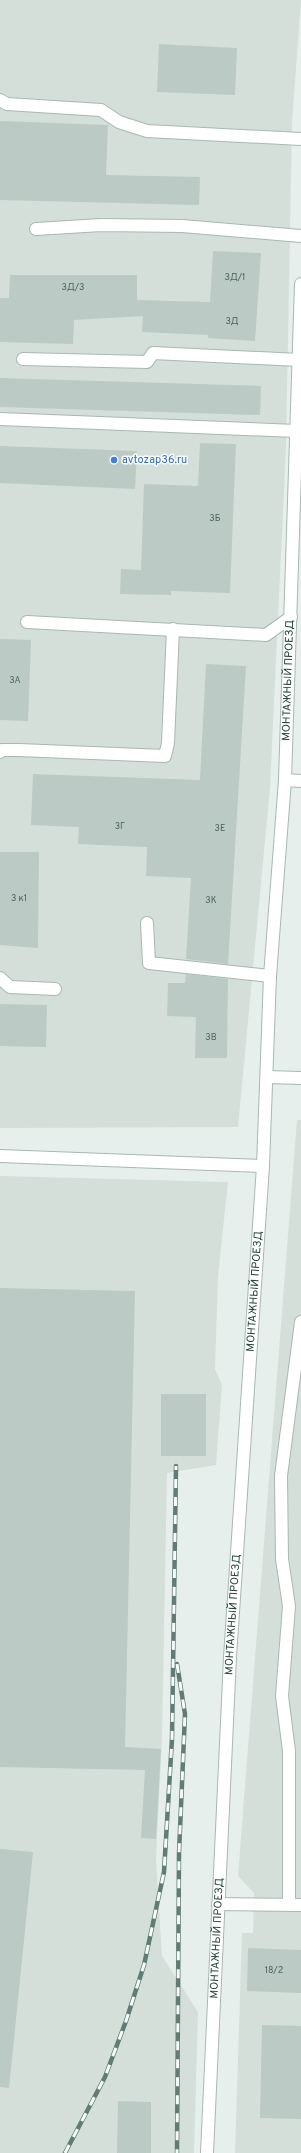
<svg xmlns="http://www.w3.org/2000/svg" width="301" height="2153" font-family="Overpass,sans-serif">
<rect width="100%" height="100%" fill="#e6efeb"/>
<!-- built -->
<g fill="#d4dfda">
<path d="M0 0H301L292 122 286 447 270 788 238 1127 0 1128Z"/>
<path d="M297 1120H301V2153H235L242 1933H253L254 1893 238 1876Z"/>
<path d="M0 1176 228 1182 218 1276 215 1369 222 1385 216 1465 167 1473 162 1738 156 1859 162 1956 198 2012 194 2153H0Z"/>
</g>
<!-- building -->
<g fill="#bbcac4">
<path d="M159 44 237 48 235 95 157 92Z"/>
<path d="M0 121 108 125 106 175 200 177 199 205 0 200Z"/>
<path d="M213 251 261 253 255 341 208 338V335L142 332 143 316 74 320 73 344 0 342V298H9L10 275H137V300L210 302Z"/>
<path d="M0 378 261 386 260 415 0 407Z"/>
<path d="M200 443 236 444 230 593 171 591V595L120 594 121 569 141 570 144 484 198 486Z"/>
<path d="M0 446 137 451 135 489 0 483Z"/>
<path d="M0 639 31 640 28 721 0 720Z"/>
<path d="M206 664 246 666 228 964 186 959 191 878 146 876 147 847 78 844 79 827 31 825 33 774 200 780Z"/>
<path d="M0 852H39L38 948 0 945Z"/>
<path d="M186 974 228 979 227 1058H195L196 1017 167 1016 168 983H185Z"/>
<path d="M0 1004 47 1005 46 1047 0 1046Z"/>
<path d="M0 1288 135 1291 125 1747 161 1749 156 1839 141 1838 145 1770 0 1767Z"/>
<rect x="161" y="1394" width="45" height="62"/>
<path d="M0 1849 33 1852 9 2088 0 2087Z"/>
<path d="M248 1948 301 1950V1993L247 1991Z"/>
<path d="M262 2025 301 2026V2119L260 2118Z"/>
<path d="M118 2101 151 2102V2153H117Z"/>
</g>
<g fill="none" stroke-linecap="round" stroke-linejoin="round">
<!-- minor casing -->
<g stroke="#a8b8b2" stroke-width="14">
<g id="minor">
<path d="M0 100 7 104 101 110 119 122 147 131 301 139"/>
<path d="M36 229 101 225 182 226 301 236"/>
<path d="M23 359 147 362 153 353 299 360"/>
<path d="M0 419 296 431"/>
<path d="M27 622 266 635 291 617"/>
<path d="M0 752 2 750H19L165 756 168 743 173 629"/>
<path d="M285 780 301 781"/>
<path d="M147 923 149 963 270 976"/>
<path d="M0 978 10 987 55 989"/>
<path d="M267 1077 301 1078"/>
<path d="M0 1156 263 1166"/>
<path d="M218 1904 301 1905"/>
<path d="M289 1905V1751L282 1696 289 1606 282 1559 281 1476 301 1322"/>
<path id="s1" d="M207 2153 230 1657 263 1166 270 976 285 780 301 284"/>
</g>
</g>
<!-- minor -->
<use href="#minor" stroke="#fff" stroke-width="12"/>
<!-- rail casing -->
<g stroke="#5f7d75" stroke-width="4.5">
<g id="rail">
<path d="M177 1664 185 1714 179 1853 177 2153"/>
<path d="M65 2153 105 2077 126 2021 144 1965 164 1872 172 1739 176 1466"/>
</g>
</g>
<!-- rail -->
<use href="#rail" stroke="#f7fbf9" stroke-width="3" stroke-dasharray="9" stroke-linecap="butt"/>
</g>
<!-- markers -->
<circle fill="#3f7fe0" stroke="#f7fbf9" stroke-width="1.5" cx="114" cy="460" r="4"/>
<g text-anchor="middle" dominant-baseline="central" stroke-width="3" stroke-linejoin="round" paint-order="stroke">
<!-- number labels -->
<g font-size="9" fill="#4a645c">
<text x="235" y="277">3Д/1</text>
<text x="73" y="287">3Д/3</text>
<text x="232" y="321">3Д</text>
<text x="215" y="518">3Б</text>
<text x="15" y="680">3А</text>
<text x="120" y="826">3Г</text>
<text x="220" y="828">3Е</text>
<text x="19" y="898">3 к1</text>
<text x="211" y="900">3К</text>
<text x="211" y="1037">3В</text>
<text x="274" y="1970">18/2</text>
</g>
<!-- shop labels -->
<g font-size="11" fill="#366cbe" stroke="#f7fbf9" text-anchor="start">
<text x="122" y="460">avtozap36.ru</text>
</g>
<!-- street labels -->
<g font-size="11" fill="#24423a" stroke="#f7fbf9">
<text stroke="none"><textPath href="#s1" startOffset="1475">МОНТАЖНЫЙ ПРОЕЗД</textPath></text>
<text stroke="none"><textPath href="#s1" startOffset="863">МОНТАЖНЫЙ ПРОЕЗД</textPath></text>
<text stroke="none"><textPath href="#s1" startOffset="539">МОНТАЖНЫЙ ПРОЕЗД</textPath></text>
<text stroke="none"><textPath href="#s1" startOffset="215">МОНТАЖНЫЙ ПРОЕЗД</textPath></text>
</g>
</g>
</svg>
